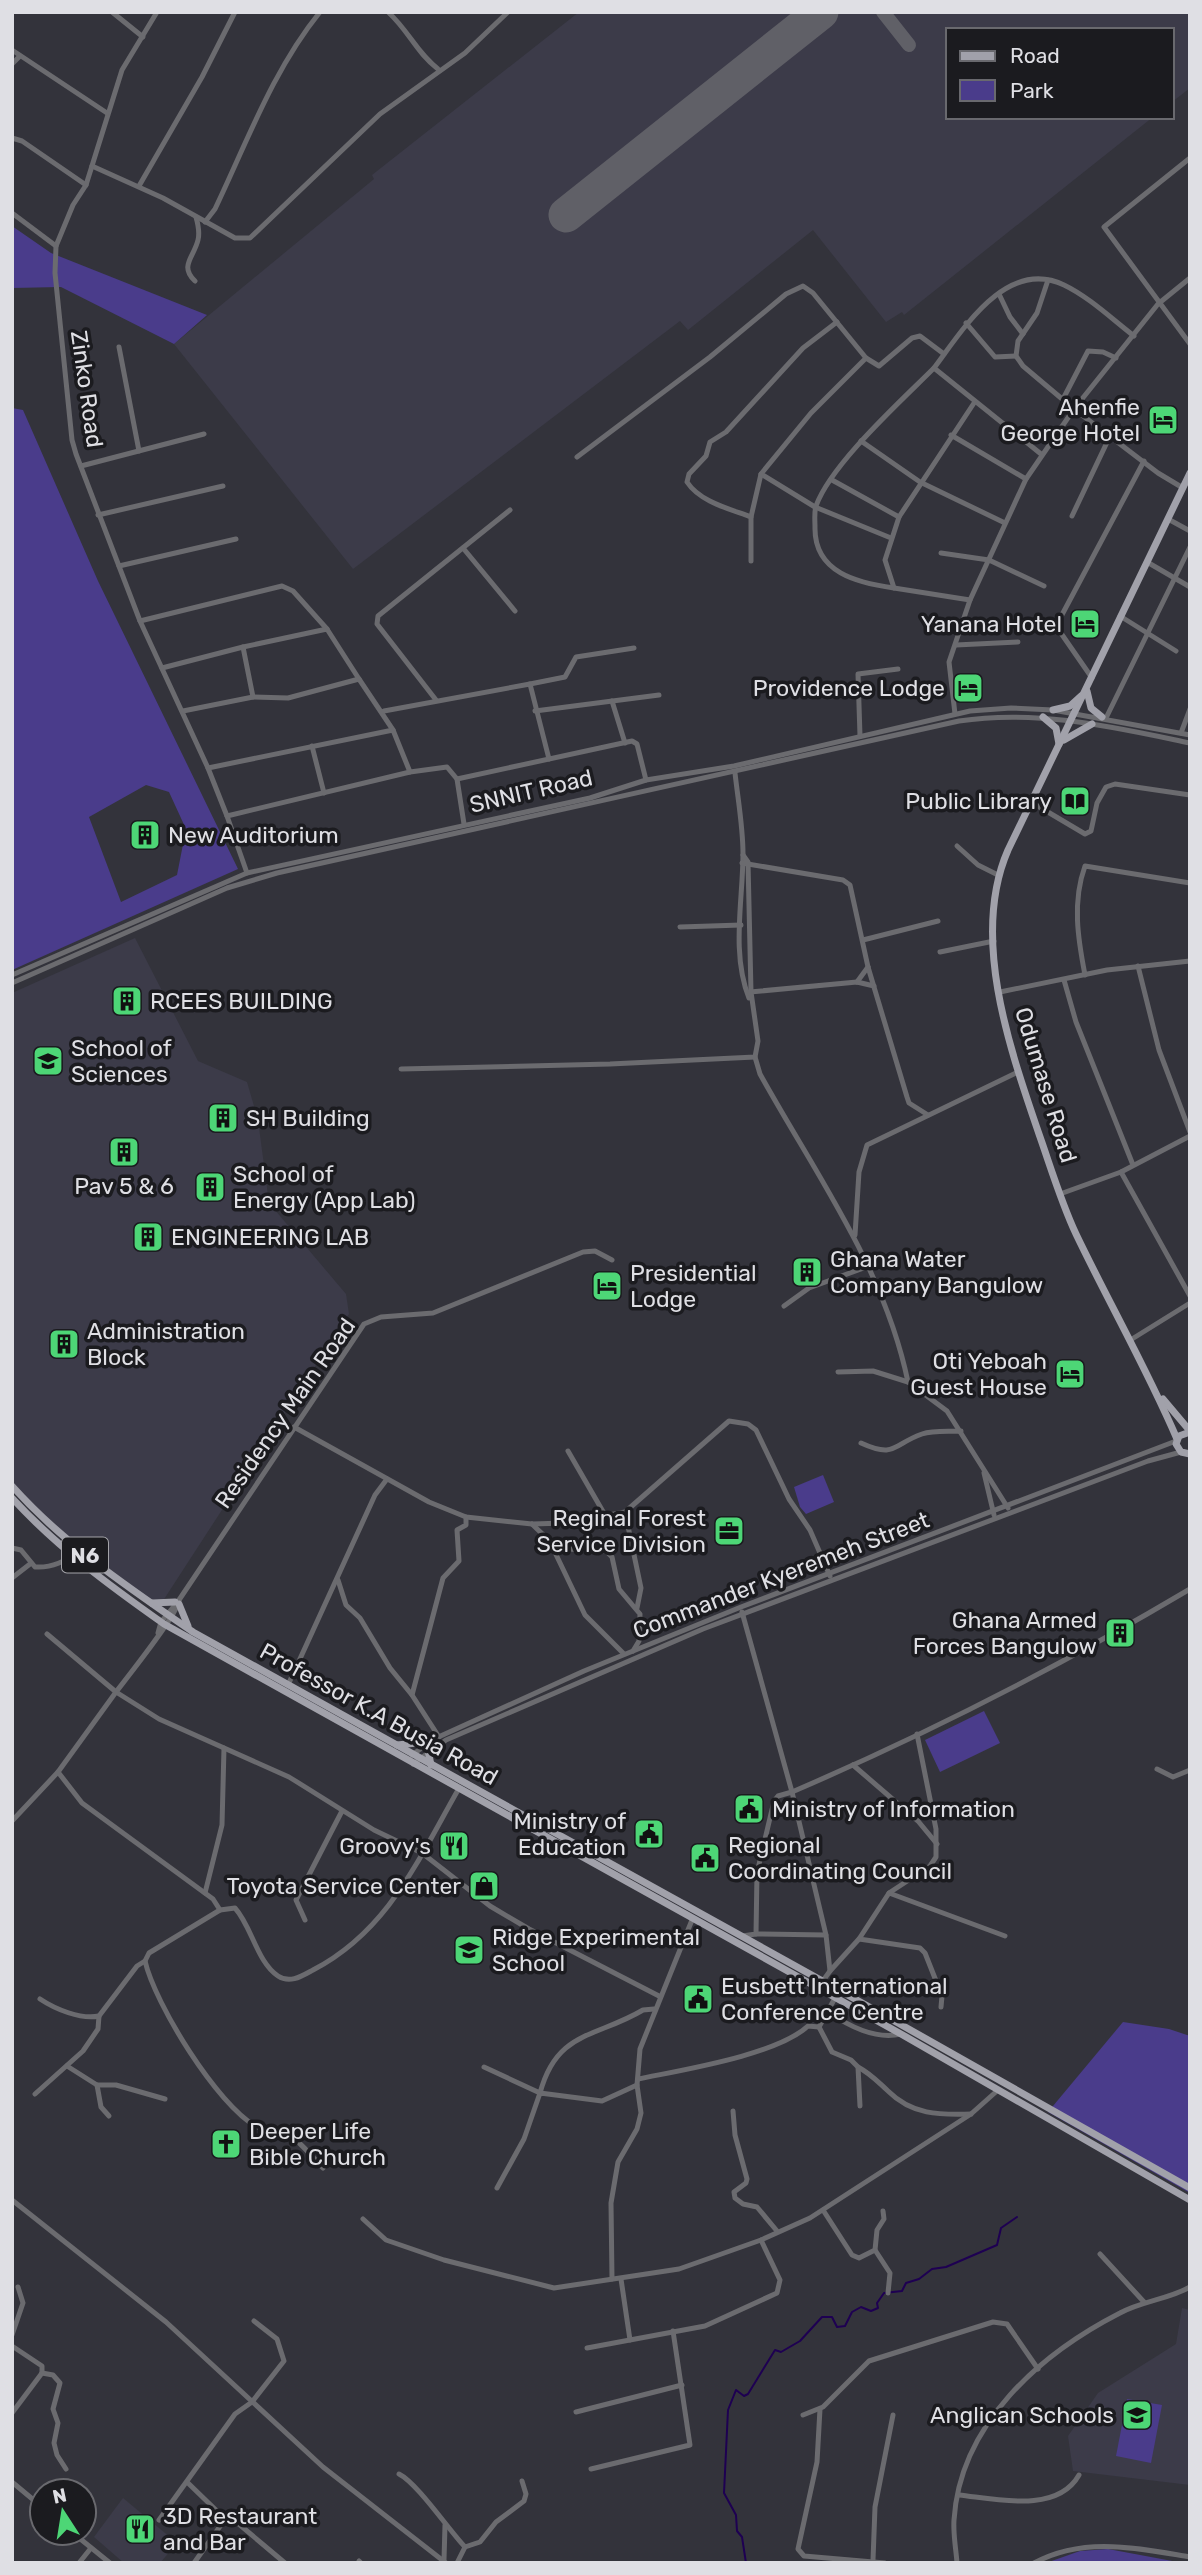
<svg xmlns="http://www.w3.org/2000/svg" width="1202" height="2575" font-family="Rubik,sans-serif">
<rect width="100%" height="100%" fill="#33333b"/>
<!-- built -->
<g fill="#3c3b49">
<path d="M579 12H1190V88L1172 102V30H948V117H1153L904 315 902 312 886 322 813 230 688 330 680 321 353 569 174 344 374 179 372 175Z"/>
<path d="M135 938 198 1061 247 1082 258 1120 269 1203 346 1294 349 1314 159 1607 56 1527 12 1485V993Z"/>
<path d="M1182 2308 1190 2310V2485L1073 2471 1068 2436 1098 2393 1176 2344Z"/>
<path d="M123 2498 177 2543 160 2563H124L94 2537Z"/>
</g>
<!-- green -->
<g fill="#4a3c8b" fill-rule="evenodd">
<path d="M12 226 51 253 207 315 174 344 61 287 12 288Z"/>
<path d="M12 408 23 410 98 581 238 869 12 970ZM146 785 169 792 186 829 177 875 121 902 89 817Z"/>
<path d="M823 1475 834 1502 806 1514 800 1507 794 1487Z"/>
<path d="M984 1711 1000 1743 940 1772 925 1740Z"/>
<path d="M1123 2022 1169 2029 1190 2036V2193L1048 2112Z"/>
<path d="M1127 2399 1162 2405 1151 2463 1116 2456Z"/>
<path d="M1108 2549 1183 2563H1046L1080 2551Z"/>
</g>
<g fill="none" stroke-linecap="round" stroke-linejoin="round">
<!-- stream -->
<path stroke="#1e0052" stroke-width="2" d="M746 2563 742 2537 737 2531 736 2515 724 2493 728 2410 736 2390 744 2396 748 2394 775 2350 781 2352 800 2341 822 2317H832L837 2327 845 2326 852 2312 861 2307 871 2311 878 2308 877 2303 884 2293 902 2291 906 2283 919 2279 932 2269 946 2267 997 2245 1001 2228 1017 2217"/>
<!-- taxiway -->
<path stroke="#606067" stroke-width="14" d="M883 12 909 45"/>
<!-- runway -->
<path stroke="#606067" stroke-width="35" d="M566 215 821 12"/>
<!-- minor -->
<g stroke="#6b6b6f" stroke-width="5">
<path d="M112 12 143 37"/>
<path d="M157 12 122 70 86 185 73 205 56 246 55 273 72 440 76 454 140 621 208 768"/>
<path d="M388 12C409 31 416 52 438 69"/>
<path d="M12 50 107 113"/>
<path d="M12 64 20 56"/>
<path d="M12 138 22 141 86 185"/>
<path d="M1190 158 1104 227 1190 344"/>
<path d="M92 166 163 198 235 238H250L380 114 465 53 508 12"/>
<path d="M139 186 202 77 235 12"/>
<path d="M12 213 56 246"/>
<path d="M205 222 215 209C247 142 273 70 320 12"/>
<path d="M1048 280 1037 313 1018 341 1016 356 1023 366 1074 409 1158 304 1190 278"/>
<path d="M195 281C179 266 194 257 198 240 200 232 198 224 196 217"/>
<path d="M999 294 1010 317 1023 334"/>
<path d="M966 323 995 357 1016 356"/>
<path d="M119 347 139 451"/>
<path d="M1063 399 1088 351 1103 352 1116 358"/>
<path d="M951 435 1026 479"/>
<path d="M861 441 920 482 1005 523"/>
<path d="M1041 454 934 368C962 331 1006 257 1064 285 1089 297 1112 319 1134 336"/>
<path d="M577 457 710 357 786 294 803 286 813 293 866 358"/>
<path d="M81 466 204 434"/>
<path d="M832 480 899 517"/>
<path d="M98 515 223 486"/>
<path d="M1072 516 1110 436"/>
<path d="M751 517C730 509 700 502 687 482L689 474 706 456 710 442 726 432 803 348 837 322"/>
<path d="M1168 519 1190 531"/>
<path d="M891 538 815 507 761 474 811 413 866 358 879 366 912 338 920 336 944 354"/>
<path d="M463 548 515 611"/>
<path d="M941 553 989 560 1044 586"/>
<path d="M751 561V517L761 474"/>
<path d="M1147 562 1190 587"/>
<path d="M119 566 236 539"/>
<path d="M894 588C858 583 814 573 815 527 815 521 814 512 816 506 831 464 901 401 934 368"/>
<path d="M970 600 894 588 885 560 899 517 974 403"/>
<path d="M1120 616 1176 651"/>
<path d="M140 621 282 586 293 591 327 629"/>
<path d="M956 645 1018 642"/>
<path d="M243 647 327 629 359 679"/>
<path d="M162 668 243 647 253 697"/>
<path d="M1092 678 1056 626 1144 461"/>
<path d="M530 684 565 677 576 657 634 648"/>
<path d="M436 700 377 624 378 616 510 510"/>
<path d="M612 701 625 743"/>
<path d="M183 711 253 697 288 698 359 679 393 730"/>
<path d="M384 711 530 684 549 759"/>
<path d="M535 711 659 695"/>
<path d="M955 714 949 662 970 600 1026 479 1074 409 1158 473 1183 488"/>
<path d="M1106 718 1190 547"/>
<path d="M1181 733 1190 709"/>
<path d="M860 736 858 674 898 669"/>
<path d="M312 746 324 793"/>
<path d="M735 773C738 800 743 827 743 854 743 900 731 953 749 998"/>
<path d="M457 779 632 741 637 744 646 780"/>
<path d="M1031 802 1085 834 1091 831 1097 803 1106 787 1115 784 1190 795"/>
<path d="M227 816 208 768 393 730 410 772"/>
<path d="M957 846 978 865 998 875"/>
<path d="M742 863 843 880 850 885 868 967 907 1097 909 1103 928 1115"/>
<path d="M247 873 227 816 410 772 447 767 457 779 464 824"/>
<path d="M680 927 741 925"/>
<path d="M863 940 938 921"/>
<path d="M940 952 994 941"/>
<path d="M1138 966 1159 1050 1190 1132"/>
<path d="M12 975 247 873 590 798 646 780 734 766 970 711 1011 708 1053 710 1190 735"/>
<path d="M1085 975C1078 939 1072 902 1085 866L1190 883"/>
<path d="M1064 980 1076 1022 1133 1165"/>
<path d="M857 982 868 967"/>
<path d="M12 983 227 888 277 873 959 721C1037 709 1113 727 1190 743"/>
<path d="M750 992 857 982 874 986"/>
<path d="M1000 992 1107 970 1190 961"/>
<path d="M755 1057 760 1074C816 1175 884 1267 908 1382"/>
<path d="M401 1069 610 1064 755 1057 758 1041 751 992 748 862 743 855"/>
<path d="M1121 1172 1190 1296"/>
<path d="M1060 1194 1121 1172 1190 1136"/>
<path d="M855 1235 859 1172 867 1145 1018 1072"/>
<path d="M784 1306 809 1288 869 1266"/>
<path d="M1132 1339 1190 1303"/>
<path d="M838 1372 873 1371 908 1382 947 1411 1008 1508"/>
<path d="M294 1427 429 1502 466 1517 532 1524 565 1523 625 1512 729 1421 748 1424 756 1430 789 1499 810 1530 830 1576"/>
<path d="M861 1443C896 1459 893 1444 922 1434 934 1430 949 1432 961 1431"/>
<path d="M568 1451 605 1515"/>
<path d="M984 1473 994 1515"/>
<path d="M625 1512 641 1588 637 1608"/>
<path d="M532 1524C565 1557 564 1547 606 1551L612 1557 619 1589 640 1614 639 1641 633 1651"/>
<path d="M550 1542 585 1615 624 1654"/>
<path d="M12 1548 21 1550 35 1567C51 1568 67 1562 78 1549"/>
<path d="M12 1578 30 1564"/>
<path d="M338 1580 346 1605 360 1618 390 1668 412 1695"/>
<path d="M179 1600C178 1614 129 1675 116 1692L159 1719 289 1777 374 1830 422 1853 490 1906 529 1929 659 1996"/>
<path d="M742 1612 792 1792 778 1796 774 1801 757 1873 756 1934 742 1936"/>
<path d="M158 1633 161 1622 179 1600 364 1324 381 1317 433 1313 583 1252 595 1251 612 1260"/>
<path d="M47 1634 116 1692 58 1772 82 1803 213 1899 220 1910 235 1908C252 1927 257 1962 278 1976 290 1984 302 1976 313 1970 388 1931 418 1860 458 1790"/>
<path d="M288 1685 375 1495 387 1479"/>
<path d="M439 1737 412 1695 443 1578 459 1561 457 1530 466 1525V1517"/>
<path d="M412 1755 434 1739 584 1671 741 1607 1176 1441"/>
<path d="M413 1764 446 1740 703 1629 1148 1461 1181 1452"/>
<path d="M853 1765 918 1821 937 1844"/>
<path d="M1157 1769 1173 1777 1190 1770"/>
<path d="M12 1821 58 1772"/>
<path d="M205 1893 222 1825 224 1748"/>
<path d="M889 1893 1005 1936"/>
<path d="M220 1910 149 1953 145 1961C155 2004 217 2105 257 2127 266 2133 278 2129 288 2134 301 2142 312 2157 323 2168"/>
<path d="M305 1920 296 1900 342 1811"/>
<path d="M756 1934 826 1935"/>
<path d="M859 1939 920 1948 925 1953 942 1996 941 2007"/>
<path d="M830 1971 859 1939 889 1893 930 1866 936 1857V1829L917 1734"/>
<path d="M822 1982 830 1971 826 1935 792 1792C929 1733 1062 1665 1190 1589"/>
<path d="M40 1999C55 2009 81 2020 99 2016"/>
<path d="M828 2012C849 2026 875 2040 901 2034"/>
<path d="M819 2027 832 2052 851 2060 858 2067 860 2106"/>
<path d="M67 2066 97 2085 101 2107 109 2116"/>
<path d="M484 2067 540 2093C557 2030 596 2038 643 2010L654 2009"/>
<path d="M858 2067C871 2074 877 2081 888 2091 912 2115 939 2115 971 2114"/>
<path d="M638 2079C681 2070 777 2055 808 2026L819 2027 835 1998"/>
<path d="M97 2085H116L165 2099"/>
<path d="M35 2094 83 2051 98 2029 99 2016 137 1966 145 1961"/>
<path d="M733 2111 735 2135 747 2179 746 2183 734 2192 735 2198 743 2204 757 2207 777 2231"/>
<path d="M497 2188 524 2139 540 2093 602 2101 637 2085"/>
<path d="M12 2200 166 2322 323 2467 446 2563"/>
<path d="M823 2210 852 2255 859 2258 875 2250 877 2230 884 2219 883 2211"/>
<path d="M363 2219 386 2240 444 2260 554 2288 679 2269 761 2240 810 2218 971 2114 998 2090"/>
<path d="M875 2250 890 2273 888 2293"/>
<path d="M1100 2254 1144 2302"/>
<path d="M612 2279 611 2203 618 2162 637 2129 641 2113 637 2085 640 2049 692 1920"/>
<path d="M621 2279 630 2340"/>
<path d="M12 2335 23 2303 18 2287"/>
<path d="M12 2346 42 2366V2373"/>
<path d="M587 2348 705 2326 777 2293 780 2280 761 2240"/>
<path d="M42 2373 53 2375 60 2383 53 2409 58 2423 54 2443 57 2455 66 2469"/>
<path d="M820 2409 817 2462 798 2549 804 2556 885 2563"/>
<path d="M576 2412 682 2385"/>
<path d="M12 2413 42 2373"/>
<path d="M803 2415 823 2407 869 2361 993 2322 1007 2324 1038 2369"/>
<path d="M591 2469 690 2445 673 2331"/>
<path d="M399 2474C417 2483 448 2529 465 2547L457 2563"/>
<path d="M12 2482 42 2507"/>
<path d="M188 2483 220 2514 228 2515 285 2563"/>
<path d="M959 2495C996 2499 1057 2514 1079 2475"/>
<path d="M159 2520 235 2414 252 2402 284 2361 277 2339 254 2321"/>
<path d="M73 2533 110 2563"/>
<path d="M465 2547 480 2542 496 2522 524 2501 526 2494 522 2481"/>
<path d="M444 2560 445 2525"/>
<path d="M873 2560 875 2507 893 2415"/>
<path d="M359 2561 361 2563"/>
<path d="M79 2563 91 2548"/>
<path d="M194 2563 228 2515"/>
<path d="M957 2563C956 2549 953 2534 954 2520 960 2424 1040 2354 1120 2313 1142 2301 1169 2299 1190 2287"/>
<path d="M1034 2563C1084 2536 1136 2548 1190 2557"/>
</g>
<!-- major -->
<g stroke="#a1a1aa" stroke-width="7">
<path d="M1087 691 1091 708 1102 717"/>
<path d="M1053 710 1070 706 1081 696"/>
<path d="M1043 717 1056 728 1059 744"/>
<path d="M1064 740 1092 724"/>
<path d="M1163 1399 1190 1431"/>
<path d="M1190 1432 1179 1436 1176 1444 1181 1452 1190 1454"/>
<path d="M1177 1439C1147 1369 1109 1303 1076 1234 1061 1202 1051 1168 1039 1134 1010 1049 970 937 1008 850L1190 473"/>
<path d="M12 1486C65 1545 129 1588 193 1632L891 2019 1190 2188"/>
<path d="M12 1498C57 1547 110 1586 164 1624L901 2034 1190 2200"/>
<path d="M152 1603 175 1602"/>
<path d="M179 1604 188 1626"/>
<path d="M397 1745 427 1742"/>
<path d="M428 1750 431 1765"/>
</g>
</g>
<!-- icons -->
<defs>
<g id="hotel-square" transform="scale(1.575)"><rect x="-9" y="-9" width="18" height="18" rx="4" fill="#4dd676" stroke="#1b1b1f"/><path d="M-6-4.5h1.5V1H6V5H4.5V3h-9V5H-6ZM-4 0a1.8 1.8 0 1 1 3.6 0ZM.5 0V-2.5h3Q6-2.5 6 0Z" fill="#111"/></g>
<g id="library-square" transform="scale(1.575)"><rect x="-9" y="-9" width="18" height="18" rx="4" fill="#4dd676" stroke="#1b1b1f"/><path d="M-6-4Q-3-5.5-.7-3.5V5Q-3 3-6 4ZM6-4Q3-5.5 .7-3.5V5Q3 3 6 4Z" fill="#111"/></g>
<g id="building-square" transform="scale(1.575)"><rect x="-9" y="-9" width="18" height="18" rx="4" fill="#4dd676" stroke="#1b1b1f"/><path d="M-4-6H4V6H1V3H-1V6H-4ZM-2.5-4.3h1.7v1.8h-1.7ZM.8-4.3h1.7v1.8H.8ZM-2.5-1h1.7V.8h-1.7ZM.8-1h1.7V.8H.8Z" fill="#111"/></g>
<g id="university-square" transform="scale(1.575)"><rect x="-9" y="-9" width="18" height="18" rx="4" fill="#4dd676" stroke="#1b1b1f"/><path d="M0-5L7-2L0 1L-7-2ZM-4 1L0 2.5L4 1V4Q0 6-4 4Z" fill="#111"/></g>
<g id="office-square" transform="scale(1.575)"><rect x="-9" y="-9" width="18" height="18" rx="4" fill="#4dd676" stroke="#1b1b1f"/><path d="M-6-3h4V-5.5h4V-3h4V5H-6ZM-1-4.5V-3h2v-1.5ZM-6 0V1H6V0Z" fill="#111"/></g>
<g id="civic-square" transform="scale(1.575)"><rect x="-9" y="-9" width="18" height="18" rx="4" fill="#4dd676" stroke="#1b1b1f"/><path d="M-.6-6.5H3V-4.5H.6V-3L4-1V1h2V6H-6V1h2V-1L-.6-3ZM-1.2 2.5V6h2.4V2.5Z" fill="#111"/></g>
<g id="restaurant-square" transform="scale(1.575)"><rect x="-9" y="-9" width="18" height="18" rx="4" fill="#4dd676" stroke="#1b1b1f"/><path d="M-5-6h1v4h1v-4h1v4h1v-4h1v5L-1.5 .5V6h-2V.5L-5-1ZM5-6V6H3V1.5H1.5Q1.5-4 5-6Z" fill="#111"/></g>
<g id="shop-square" transform="scale(1.575)"><rect x="-9" y="-9" width="18" height="18" rx="4" fill="#4dd676" stroke="#1b1b1f"/><path d="M-5-2.5h2.3a2.7 3.5 0 0 1 5.4 0H5L5.5 6h-11ZM-1.5-2.5h3a1.5 2.3 0 0 0-3 0Z" fill="#111"/></g>
<g id="school-square" transform="scale(1.575)"><rect x="-9" y="-9" width="18" height="18" rx="4" fill="#4dd676" stroke="#1b1b1f"/><path d="M0-5L7-2L0 1L-7-2ZM-4 1L0 2.5L4 1V4Q0 6-4 4Z" fill="#111"/></g>
<g id="church-square" transform="scale(1.575)"><rect x="-9" y="-9" width="18" height="18" rx="4" fill="#4dd676" stroke="#1b1b1f"/><path d="M-1.2-6h2.4v3.5h3.3v2.4h-3.3V6h-2.4V-.1h-3.3v-2.4h3.3Z" fill="#111"/></g>
</defs>
<g fill-rule="evenodd">
<use href="#hotel-square" x="1163" y="420"/>
<use href="#hotel-square" x="1085" y="624"/>
<use href="#hotel-square" x="968" y="688"/>
<use href="#library-square" x="1075" y="801"/>
<use href="#building-square" x="145" y="835"/>
<use href="#building-square" x="127" y="1001"/>
<use href="#university-square" x="48" y="1061"/>
<use href="#building-square" x="223" y="1118"/>
<use href="#building-square" x="124" y="1152"/>
<use href="#building-square" x="210" y="1187"/>
<use href="#building-square" x="148" y="1237"/>
<use href="#building-square" x="807" y="1272"/>
<use href="#hotel-square" x="607" y="1286"/>
<use href="#building-square" x="64" y="1344"/>
<use href="#hotel-square" x="1070" y="1374"/>
<use href="#office-square" x="729" y="1531"/>
<use href="#building-square" x="1120" y="1633"/>
<use href="#civic-square" x="749" y="1809"/>
<use href="#civic-square" x="649" y="1834"/>
<use href="#restaurant-square" x="454" y="1846"/>
<use href="#civic-square" x="705" y="1858"/>
<use href="#shop-square" x="484" y="1886"/>
<use href="#school-square" x="469" y="1950"/>
<use href="#civic-square" x="698" y="1999"/>
<use href="#church-square" x="226" y="2144"/>
<use href="#school-square" x="1137" y="2415"/>
<use href="#restaurant-square" x="140" y="2529"/>
</g>
<g text-anchor="middle" dominant-baseline="central" stroke-width="7" stroke-linejoin="round" paint-order="stroke">
<!-- shield labels -->
<rect fill="#1b1b1f" stroke="#a4a4a9" stroke-width="2" x="62" y="1537.5" width="46" height="35" rx="5"/>
<g font-size="21" font-weight="bold" fill="#dfdfe4">
<text x="85" y="1555">N6</text>
</g>
<!-- street labels -->
<g font-size="23" fill="#dfdfe4" stroke="#1b1b1f">
<text transform="translate(87 389) rotate(82)">Zinko Road</text>
<text transform="translate(531 791) rotate(-13)">SNNIT Road</text>
<text transform="translate(1046 1085) rotate(73)">Odumase Road</text>
<text transform="translate(285 1413) rotate(-55)">Residency Main Road</text>
<text transform="translate(781 1575) rotate(-21)">Commander Kyeremeh Street</text>
<text transform="translate(379 1714) rotate(29)">Professor K.A Busia Road</text>
</g>
<!-- poi labels -->
<g font-size="23" fill="#dfdfe4" stroke="#1b1b1f" text-anchor="start">
<text x="1140" y="407" text-anchor="end">Ahenfie<tspan x="1140" dy="26">George Hotel</tspan></text>
<text x="1062" y="624" text-anchor="end">Yanana Hotel</text>
<text x="945" y="688" text-anchor="end">Providence Lodge</text>
<text x="1052" y="801" text-anchor="end">Public Library</text>
<text x="168" y="835">New Auditorium</text>
<text x="150" y="1001">RCEES BUILDING</text>
<text x="71" y="1048">School of<tspan x="71" dy="26">Sciences</tspan></text>
<text x="246" y="1118">SH Building</text>
<text x="233" y="1174">School of<tspan x="233" dy="26">Energy (App Lab)</tspan></text>
<text x="124" y="1186" text-anchor="middle">Pav 5 &amp; 6</text>
<text x="171" y="1237">ENGINEERING LAB</text>
<text x="830" y="1259">Ghana Water<tspan x="830" dy="26">Company Bangulow</tspan></text>
<text x="630" y="1273">Presidential<tspan x="630" dy="26">Lodge</tspan></text>
<text x="87" y="1331">Administration<tspan x="87" dy="26">Block</tspan></text>
<text x="1047" y="1361" text-anchor="end">Oti Yeboah<tspan x="1047" dy="26">Guest House</tspan></text>
<text x="706" y="1518" text-anchor="end">Reginal Forest<tspan x="706" dy="26">Service Division</tspan></text>
<text x="1097" y="1620" text-anchor="end">Ghana Armed<tspan x="1097" dy="26">Forces Bangulow</tspan></text>
<text x="772" y="1809">Ministry of Information</text>
<text x="626" y="1821" text-anchor="end">Ministry of<tspan x="626" dy="26">Education</tspan></text>
<text x="728" y="1845">Regional<tspan x="728" dy="26">Coordinating Council</tspan></text>
<text x="431" y="1846" text-anchor="end">Groovy's</text>
<text x="461" y="1886" text-anchor="end">Toyota Service Center</text>
<text x="492" y="1937">Ridge Experimental<tspan x="492" dy="26">School</tspan></text>
<text x="721" y="1986">Eusbett International<tspan x="721" dy="26">Conference Centre</tspan></text>
<text x="249" y="2131">Deeper Life<tspan x="249" dy="26">Bible Church</tspan></text>
<text x="1114" y="2415" text-anchor="end">Anglican Schools</text>
<text x="163" y="2516">3D Restaurant<tspan x="163" dy="26">and Bar</tspan></text>
</g>
</g>
<!-- border -->
<rect width="1202" height="2575" fill="none" stroke="#dfdfe4" stroke-width="28"/>
<!-- legend -->
<rect x="946" y="28" width="228" height="91" fill="#1b1b1f" stroke="#69696e" stroke-width="2"/>
<rect x="960" y="51" width="35" height="10" fill="#a1a1aa" stroke="#69696e" stroke-width="2"/>
<text x="1010" y="63" font-size="21" fill="#dfdfe4">Road</text>
<rect x="960" y="80" width="35" height="21" fill="#4a3c8b" stroke="#69696e" stroke-width="2"/>
<text x="1010" y="98" font-size="21" fill="#dfdfe4">Park</text>
<!-- north arrow -->
<g transform="translate(63 2512) rotate(348)"><circle r="33" fill="#1b1b1f" stroke="#69696e" stroke-width="2"/>
<path d="M0-5L12 26L0 18L-12 26Z" fill="#4dd676"/>
<text y="-10" font-size="19" font-weight="bold" text-anchor="middle" fill="#dfdfe4">N</text>
</g>
</svg>
